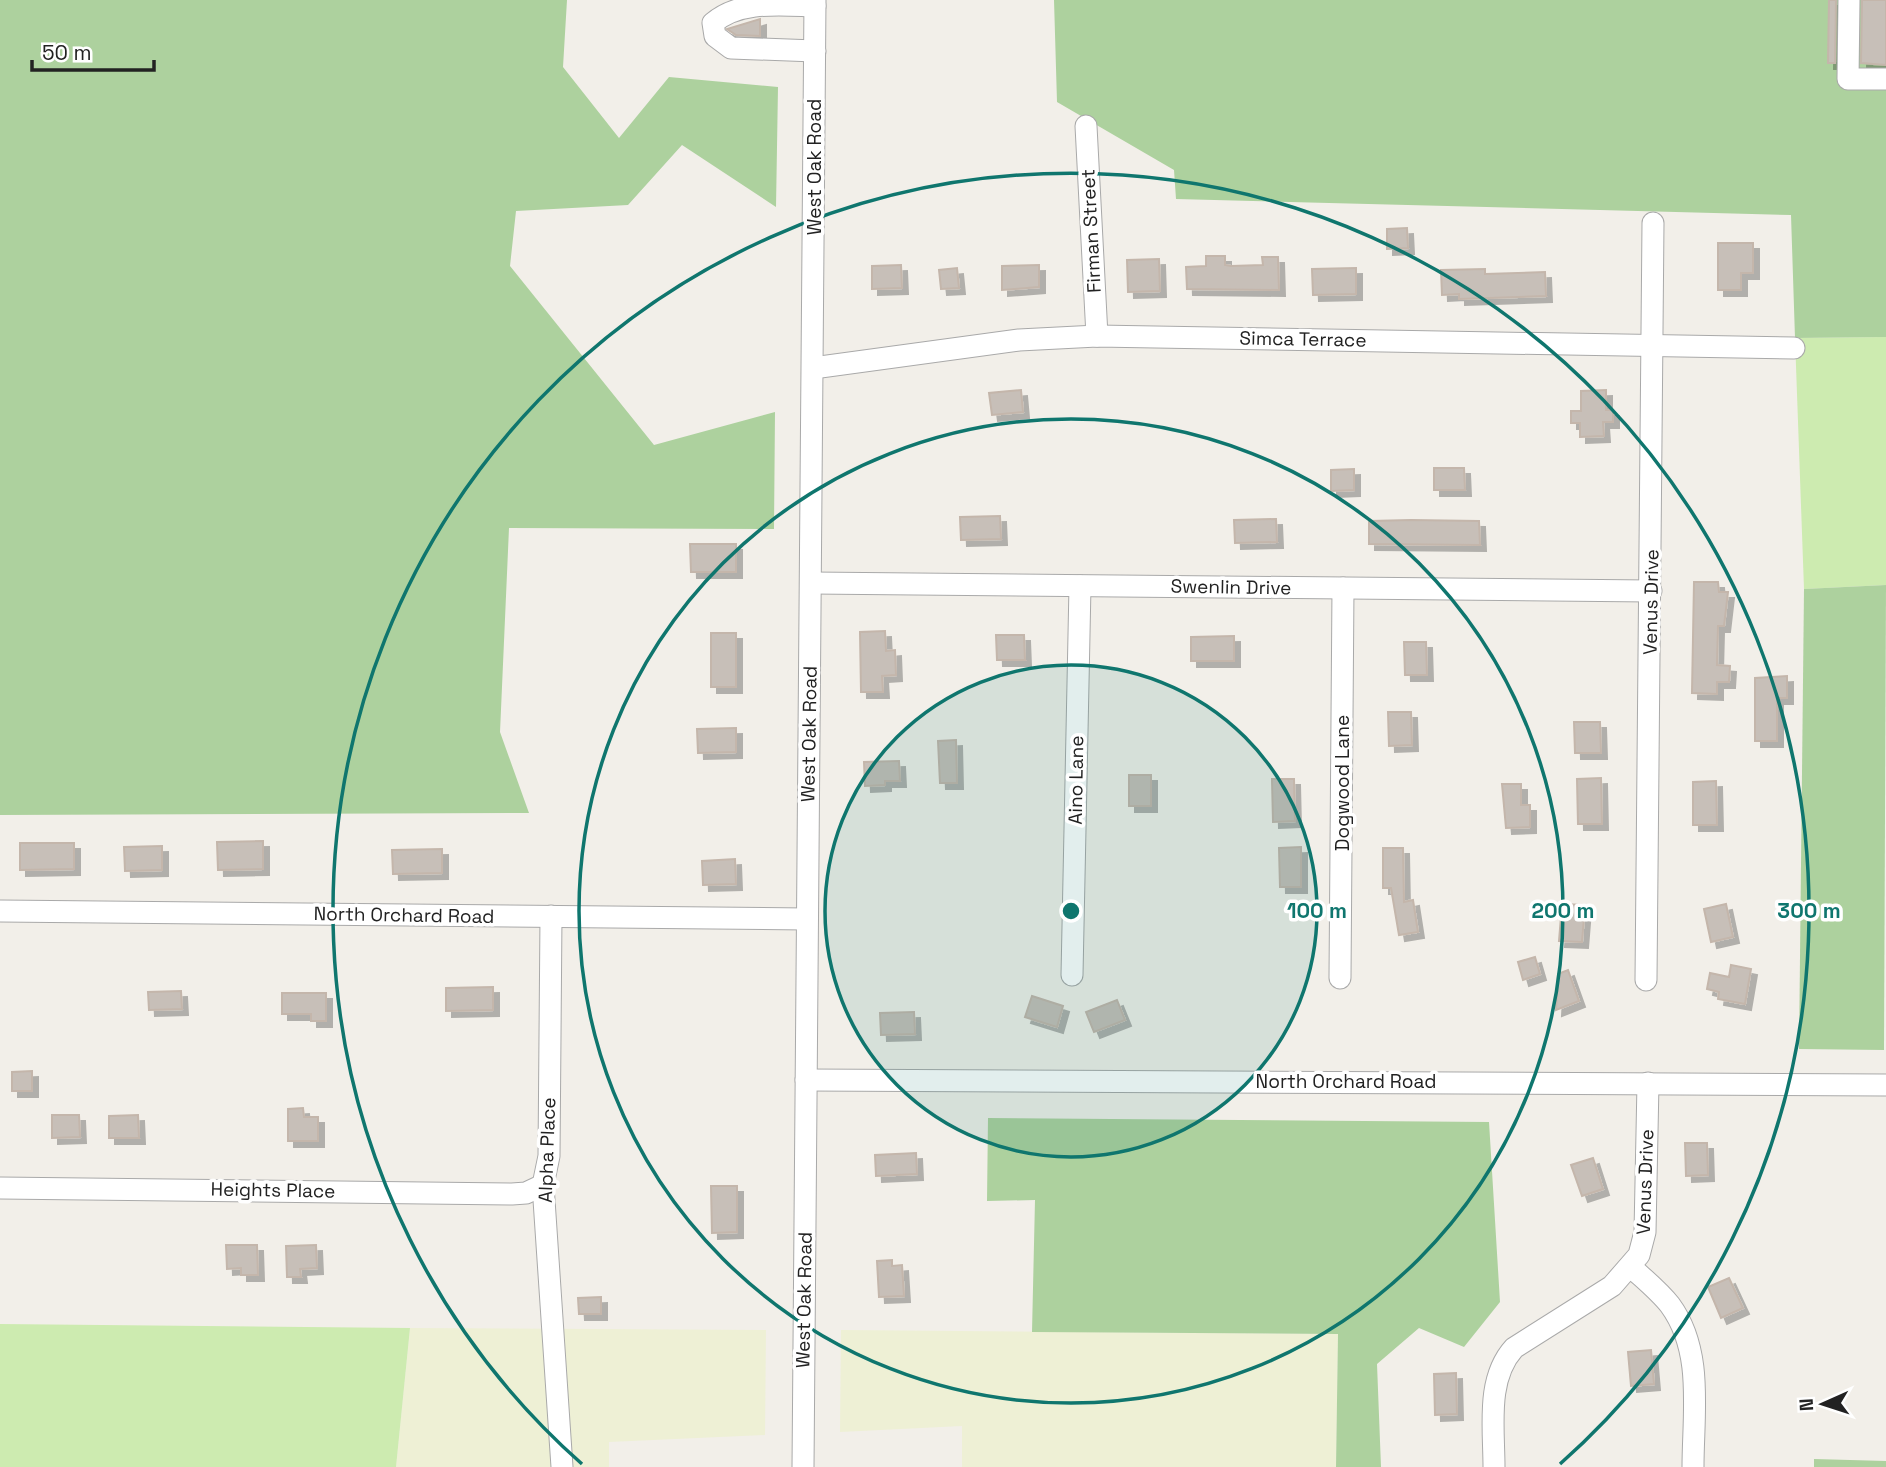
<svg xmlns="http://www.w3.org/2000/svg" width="1886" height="1467" font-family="'Space Grotesk',sans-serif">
<defs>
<filter id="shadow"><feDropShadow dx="6" dy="6" stdDeviation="0" flood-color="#0004"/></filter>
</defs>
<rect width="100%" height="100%" fill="#f2efe9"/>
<!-- farmland -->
<g fill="#eef0d5">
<path d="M410 1328 766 1330 765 1435 609 1442V1467H396Z"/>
<path d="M841 1330 1338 1334 1336 1467H962V1426L840 1432Z"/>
</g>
<!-- grass -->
<g fill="#cdebb0">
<path d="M1886 337V585L1804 589 1795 338Z"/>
<path d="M0 1324 410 1328 396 1467H0Z"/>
</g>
<!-- forest -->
<g fill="#add19e">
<path d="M0 0H567L563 67 619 138 669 77 778 87 776 207 682 145 628 205 516 211 510 266 654 445 775 412 774 529 509 528 500 732 529 813 0 815Z"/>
<path d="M1054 0H1886V337L1795 338 1791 215 1176 199 1174 170 1057 102Z"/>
<path d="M1886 585 1884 1050 1799 1049 1804 589Z"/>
<path d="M988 1118 1489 1122 1500 1302 1464 1347 1419 1328 1377 1364 1381 1467H1336L1338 1334 1032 1332 1035 1200 987 1201Z"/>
<path d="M1814 1459 1886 1461V1467H1814Z"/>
</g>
<!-- building -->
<g fill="#c7bfb8" stroke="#c4b6ab" stroke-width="2" filter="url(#shadow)">
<path d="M1829 0H1836L1835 63H1828Z"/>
<path d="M1862 0H1886V65L1861 63Z"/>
<path d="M760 19V36L736 35 727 29Z"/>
<path d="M1407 228 1408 248 1387 249V229Z"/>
<path d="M1718 243H1753V273H1741V290H1718Z"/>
<path d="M1206 256H1225V265L1231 266 1263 265 1262 257H1278L1279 290 1187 289 1186 267 1206 266Z"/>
<path d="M1159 259 1160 291 1128 292 1127 260Z"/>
<path d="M901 265 902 288 872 289V266Z"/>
<path d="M1039 265V287L1002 290V266Z"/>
<path d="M957 268 959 288 941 289 939 270Z"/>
<path d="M1356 268V294L1313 295 1312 269Z"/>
<path d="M1485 269V274L1545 272 1546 296 1459 299V294L1442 295 1441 270Z"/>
<path d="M1021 390 1023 412 992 415 989 393Z"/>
<path d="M1606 390V410H1613V422H1603L1604 436 1580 437V423H1571V411H1581V391Z"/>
<path d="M1434 468H1464L1465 490H1434Z"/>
<path d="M1354 469V490L1331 491V470Z"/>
<path d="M1000 516 1001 539 961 540 960 517Z"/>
<path d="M1276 519 1277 542 1235 543 1234 520Z"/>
<path d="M1411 520 1479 521 1480 545 1369 544V521Z"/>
<path d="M690 544H736V572H691Z"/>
<path d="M1694 582H1718L1719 592H1728L1724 626H1718L1717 665 1730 666 1729 682H1717V694L1692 693Z"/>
<path d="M885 631 886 651 895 650 896 675 882 676 883 692H861L860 632Z"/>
<rect x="711" y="633" width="25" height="54"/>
<path d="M996 635H1024L1025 660H997Z"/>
<path d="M1234 636V661H1191V637Z"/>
<path d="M1404 642H1426L1427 675H1405Z"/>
<path d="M1787 676V698H1777V741H1755V678Z"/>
<path d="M1388 712H1411L1412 745 1389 746Z"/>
<path d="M1574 722H1600L1601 753H1575Z"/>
<path d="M736 728V752L698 753 697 729Z"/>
<path d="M956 740 957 783H940L938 741Z"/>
<path d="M899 761 900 781H885V785L865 786 864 762Z"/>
<rect x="1129" y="775" width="22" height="31"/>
<path d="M1601 778 1602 824H1578L1577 779Z"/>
<path d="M1272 779H1294L1295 821 1273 822Z"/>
<path d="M1716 781 1717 825H1693V782Z"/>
<path d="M1502 784H1521V805H1530V827L1506 828Z"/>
<path d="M263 841V869L218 870 217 842Z"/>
<path d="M20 843H74V869L20 870Z"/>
<path d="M162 846V870L125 871 124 847Z"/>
<path d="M1301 847V887H1280L1279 848Z"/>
<path d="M1383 848H1403L1404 902 1413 900 1418 932 1399 935 1391 888H1383Z"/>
<path d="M442 849V873L393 874 392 850Z"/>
<path d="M735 859 736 884 703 885 702 861Z"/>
<path d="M1562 904 1585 905 1582 942 1559 941Z"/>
<path d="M1726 904 1733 937 1711 942 1704 909Z"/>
<path d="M1535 957 1540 974 1523 980 1518 962Z"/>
<path d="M1731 965 1751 969 1745 1004 1718 999 1719 992 1707 989 1710 973 1729 977Z"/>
<path d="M1568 970 1579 1001 1556 1010 1558 974Z"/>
<path d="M493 987V1010L446 1011V988Z"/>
<path d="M181 991 182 1009 149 1010 148 992Z"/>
<path d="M282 993H326V1021H311V1014H282Z"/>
<path d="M1032 996 1063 1006 1057 1027 1025 1017Z"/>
<path d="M1117 1000 1125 1020 1094 1032 1086 1012Z"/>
<path d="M914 1012 915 1034 881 1035 880 1013Z"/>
<path d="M32 1071V1091H12V1072Z"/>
<path d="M303 1108 304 1117H318V1141H288V1109Z"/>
<path d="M52 1115H79L80 1137 52 1138Z"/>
<path d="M138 1115 139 1138H109V1116Z"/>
<path d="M1685 1143H1707L1708 1175 1686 1176Z"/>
<path d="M916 1153 917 1174 876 1176 875 1155Z"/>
<path d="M1593 1158 1603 1189 1582 1196 1571 1165Z"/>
<path d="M711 1186H737V1232L712 1233Z"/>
<path d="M226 1245H257L258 1275H241V1268L227 1269Z"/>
<path d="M316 1245 317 1268 300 1269 301 1277H287L286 1246Z"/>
<path d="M892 1260V1266L902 1265 904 1296 879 1297 877 1261Z"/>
<path d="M1729 1278 1743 1308 1721 1318 1708 1287Z"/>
<path d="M601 1297V1314H579L578 1298Z"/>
<path d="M1651 1350 1654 1384 1631 1386 1628 1352Z"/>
<path d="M1456 1373 1457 1414 1435 1415 1434 1374Z"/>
</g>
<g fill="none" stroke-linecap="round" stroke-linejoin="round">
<!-- minor casing -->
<g stroke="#a9a9a9" stroke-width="23">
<g id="minor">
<path d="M1849 0 1848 79H1886"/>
<path d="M815 51 731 48 715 36 713 23C740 0 780 5 815 6"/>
<path d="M1086 126 1097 336"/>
<path d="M813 368 1019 340 1097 336 1794 348"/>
<path d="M812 583 1651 591"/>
<path d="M0 911 807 919"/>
<path d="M551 916 549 1156 543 1185 562 1467"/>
<path d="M1072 975 1080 586"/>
<path d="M1340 978 1343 588"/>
<path d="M1646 980 1653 223"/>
<path d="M806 1080 1886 1085"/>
<path d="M0 1188 512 1194 526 1193 543 1185"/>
<path d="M1631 1267C1644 1279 1659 1291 1670 1305 1704 1351 1693 1413 1693 1467"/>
<path d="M803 1467 815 0"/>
<path d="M1494 1467C1494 1427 1486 1379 1514 1348L1612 1286 1639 1255 1645 1232 1648 1083"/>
</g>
</g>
<!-- minor -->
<use href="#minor" stroke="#fff" stroke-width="21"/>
</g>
<!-- distance rings -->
<circle cx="1071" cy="911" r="246" fill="#0f766e" fill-opacity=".12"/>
<g fill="none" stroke="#0f766e" stroke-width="3.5">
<circle cx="1071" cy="911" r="246"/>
<circle cx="1071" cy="911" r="492"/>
<path d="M582 1464A738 738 0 1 1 1560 1464"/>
</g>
<g text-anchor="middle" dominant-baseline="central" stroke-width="7" stroke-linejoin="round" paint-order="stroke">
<!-- street labels -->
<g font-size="19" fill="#222" stroke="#fff">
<text transform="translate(814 167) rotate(-90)">West Oak Road</text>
<text transform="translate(1091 231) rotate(-93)">Firman Street</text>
<text transform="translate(1303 339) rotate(1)">Simca Terrace</text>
<text transform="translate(1231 587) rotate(1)">Swenlin Drive</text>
<text transform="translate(1651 602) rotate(-89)">Venus Drive</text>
<text transform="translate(809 734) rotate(-89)">West Oak Road</text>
<text transform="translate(1076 780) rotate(-89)">Aino Lane</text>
<text transform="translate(1342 783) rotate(-90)">Dogwood Lane</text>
<text transform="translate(404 915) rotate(1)">North Orchard Road</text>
<text x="1346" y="1081">North Orchard Road</text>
<text transform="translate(547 1150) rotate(-88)">Alpha Place</text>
<text transform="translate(1645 1182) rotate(-88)">Venus Drive</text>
<text transform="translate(273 1190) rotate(1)">Heights Place</text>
<text transform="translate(804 1300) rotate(-89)">West Oak Road</text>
</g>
</g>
<circle cx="1071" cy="911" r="10" fill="#0f766e" stroke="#fff" stroke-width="3.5"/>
<g font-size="21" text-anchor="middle" font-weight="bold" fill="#0f766e" stroke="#fff" stroke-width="7" stroke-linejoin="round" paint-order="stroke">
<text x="1317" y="918">100 m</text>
<text x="1563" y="918">200 m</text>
<text x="1809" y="918">300 m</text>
</g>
<!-- north arrow -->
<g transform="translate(1823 1404) rotate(267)" stroke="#ffffff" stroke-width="5" paint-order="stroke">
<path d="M0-5L12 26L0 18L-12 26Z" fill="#222222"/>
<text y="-10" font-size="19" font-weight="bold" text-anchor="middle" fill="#222222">N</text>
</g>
<!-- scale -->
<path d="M32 60v10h122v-10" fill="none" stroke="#222222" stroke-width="3.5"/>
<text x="42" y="60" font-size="21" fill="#222222" stroke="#ffffff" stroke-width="5" paint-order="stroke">50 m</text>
</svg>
